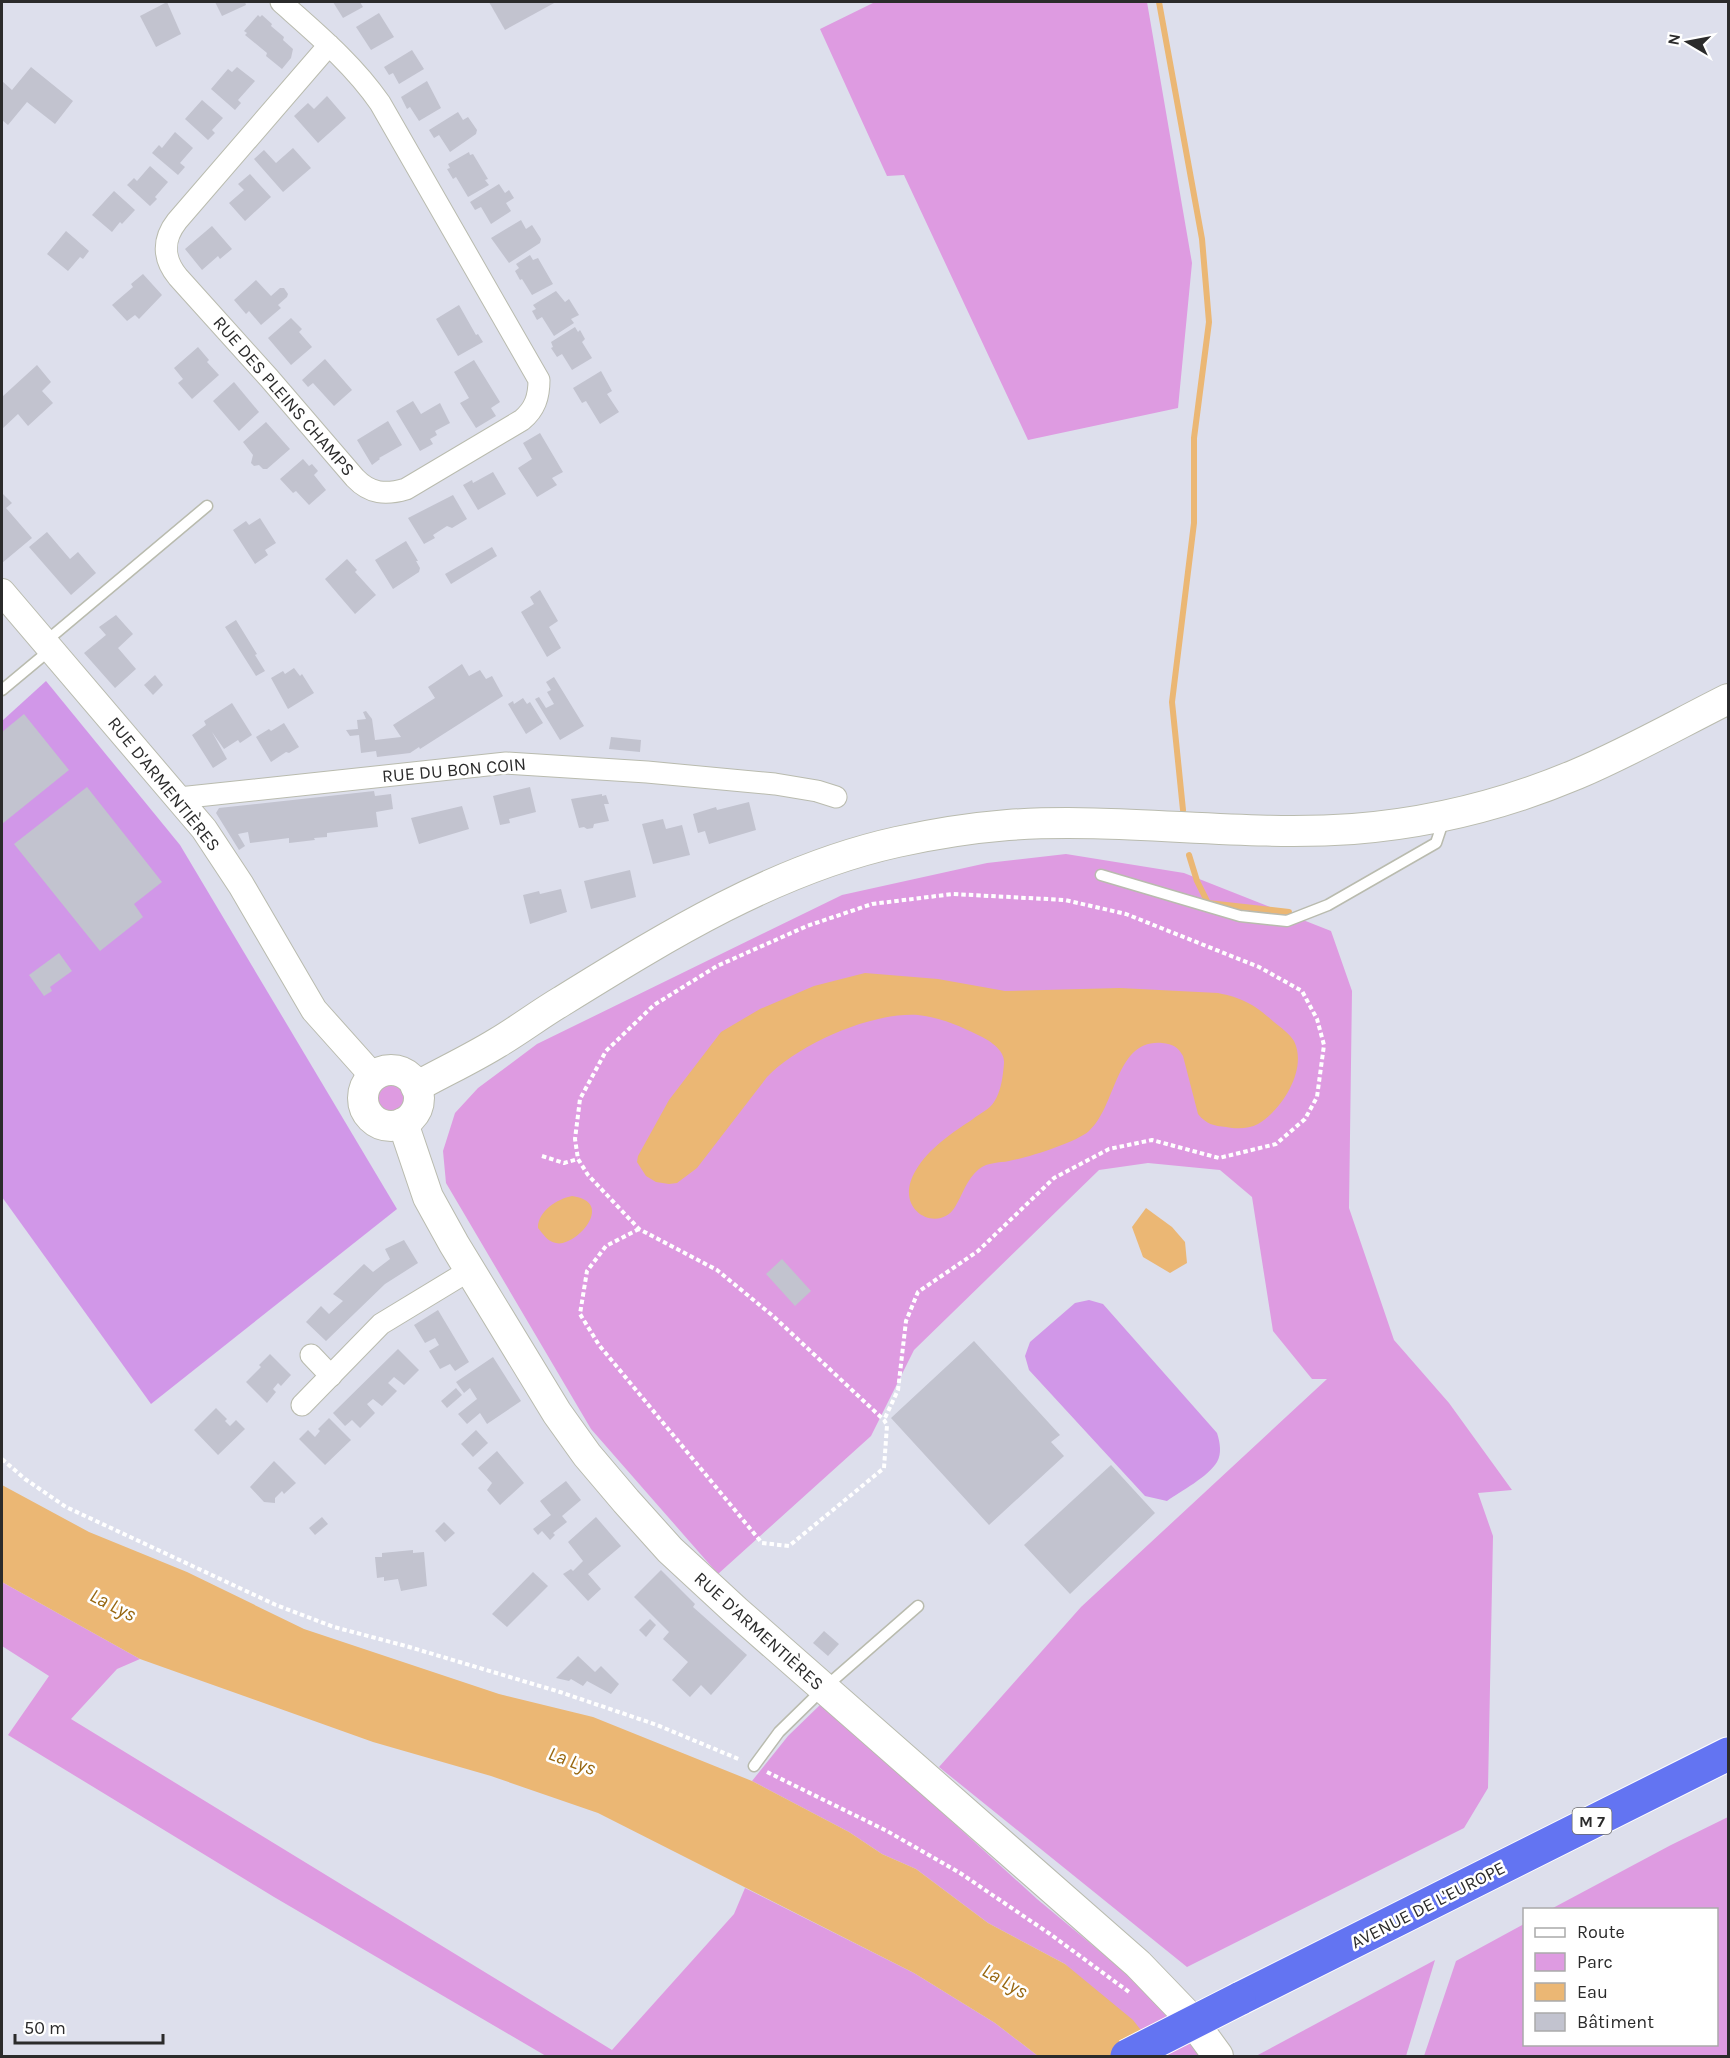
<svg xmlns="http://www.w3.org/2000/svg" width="1730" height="2058" font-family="Karla,sans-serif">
<rect width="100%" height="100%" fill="#dddfec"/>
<!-- green -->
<g fill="#de9be1">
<path d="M875 2H1147L1192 263 1178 408 1028 440 904 175 887 176 820 29Z"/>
<path d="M1066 854 1184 873 1331 931 1352 991 1349 1208 1394 1340 1449 1403 1512 1490 1478 1493 1493 1536 1488 1788 1464 1828 1187 1967 939 1767 1081 1607 1327 1379H1312L1273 1331 1252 1197 1220 1170 1148 1163 1099 1170 914 1350 871 1436 718 1574 591 1429 446 1183 443 1151 455 1113 478 1088 537 1044 842 895 987 863Z"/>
<circle cx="390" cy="1099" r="14"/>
<path d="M2 1582 140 1659 117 1669 71 1719 612 2050 734 1914 745 1888 914 1973 995 2023 1038 2056H546L274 1897 8 1735 49 1676 2 1646Z"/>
<path d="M822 1703 1037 1899 1162 2003 1200 2056H1161L1065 1964 988 1923 916 1869 882 1854 849 1832 752 1781 788 1736Z"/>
<path d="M1728 1817V2056H1424L1456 1961 1524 1924V2044H1716V1910L1551 1909 1671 1845Z"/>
<path d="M1435 1960 1406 2056H1256Z"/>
</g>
<!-- pitch -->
<g fill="#d197e8">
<path d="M46 681 180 845 397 1209 151 1404 2 1197V721Z"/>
<path d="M1089 1300 1103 1304 1217 1433C1220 1442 1222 1454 1217 1462 1208 1477 1181 1491 1167 1501L1145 1496 1029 1370 1025 1356 1030 1342 1075 1303Z"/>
</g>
<!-- water -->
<g fill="#ebb774">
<path d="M865 973 938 979 1005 991 1120 988 1218 993C1243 998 1255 1005 1274 1022 1280 1027 1290 1034 1294 1041 1308 1069 1282 1110 1258 1124 1249 1129 1236 1129 1226 1127 1214 1126 1206 1124 1198 1114L1183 1056C1178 1047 1173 1044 1162 1043 1115 1039 1117 1106 1089 1131 1077 1142 1027 1158 1009 1161 999 1163 988 1162 979 1169 966 1180 963 1194 955 1207 939 1234 891 1211 916 1170 929 1148 952 1133 973 1119 979 1114 990 1109 994 1102 1001 1092 1003 1076 1004 1063 1005 1050 989 1040 978 1035 960 1026 939 1017 918 1015 871 1012 799 1044 767 1077L697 1168 677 1183 669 1184 656 1182 646 1176 637 1162 638 1156 669 1100 721 1032 760 1009 814 986Z"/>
<path d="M572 1196C617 1202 575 1248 556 1243 548 1242 543 1234 538 1228 538 1211 557 1199 572 1196Z"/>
<path d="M1146 1208 1172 1227 1185 1242 1187 1263 1170 1273 1143 1257 1132 1227Z"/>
<path d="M2 1485 89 1532 187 1572 304 1629 499 1694 593 1717 752 1781 849 1832 882 1854 916 1869 988 1923 1065 1964 1133 2020 1161 2056H1038L995 2023 914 1973 598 1813 491 1776 373 1742 140 1659 2 1582Z"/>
</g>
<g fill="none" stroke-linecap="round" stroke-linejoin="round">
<!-- stream -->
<g stroke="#ebb774" stroke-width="6">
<path d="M1159 2 1202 239 1209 322 1194 438V523L1172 702 1183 810"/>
<path d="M1189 855 1197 881 1208 903 1289 912"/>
</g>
</g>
<!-- building -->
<g fill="#c2c3cf">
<path d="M167 2 181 34 156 47 140 16Z"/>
<path d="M215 2H245L246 5 222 16Z"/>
<path d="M333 2H360L363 7 343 18Z"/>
<path d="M489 2H556L505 30Z"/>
<path d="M379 13 394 37 371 50 356 27Z"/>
<path d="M258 15 260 17 262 15 272 24 271 26 284 37 283 40 293 49 291 58 282 69 266 56 267 53 245 35 247 33 244 31Z"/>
<path d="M412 50 424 69 399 84 393 73 389 75 384 67Z"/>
<path d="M31 67 73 101 55 124 27 102 8 125 2 120V81L12 90Z"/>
<path d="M237 67 255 81 238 100 241 103 235 110 211 89 228 69 232 72Z"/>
<path d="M427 81 441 108 419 121 410 107 407 109 401 97Z"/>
<path d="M327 96 346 118 318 143 294 116 308 103 314 109Z"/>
<path d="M202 100 223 118 212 130 215 133 208 140 185 119Z"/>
<path d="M458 112 463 120 468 117 477 130 476 134 450 152 439 135 434 138 429 130Z"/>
<path d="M175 132 193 148 180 163 185 167 178 175 152 153 159 145 162 148Z"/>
<path d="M293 148 311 168 283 192 254 159 264 150 276 163Z"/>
<path d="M469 152 470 155 473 154 488 179 485 180 489 185 468 197 456 177 453 179 447 169 450 168 448 164Z"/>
<path d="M150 166 168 182 155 197 157 199 150 206 127 185 134 178 137 181Z"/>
<path d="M250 174 271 197 245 221 229 203 244 190 238 184Z"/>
<path d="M499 184 505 193 509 190 514 198 506 203 511 211 491 224 481 207 475 210 470 202Z"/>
<path d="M114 191 135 210 122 224 120 222 112 232 92 215Z"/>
<path d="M521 220 526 229 532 225 541 239 540 243 509 263 491 238Z"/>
<path d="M212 226 232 249 220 259 218 256 202 270 185 249Z"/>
<path d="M66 231 89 251 83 259 80 257 68 271 47 254Z"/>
<path d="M530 255 533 260 538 258 553 284 532 295 522 279 520 280 515 271 519 268 516 264Z"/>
<path d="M143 274 162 295 139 319 135 315 127 321 112 305 133 287 131 284Z"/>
<path d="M256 280 271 296 280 288H284L288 294 287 297 278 305 281 308 261 325 249 311 246 314 234 300Z"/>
<path d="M556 291 565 302 569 299 579 315 571 319 574 323 554 336 542 317 537 320 532 311 536 309 533 305Z"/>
<path d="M459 305 476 335 478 334 483 342 458 356 436 319Z"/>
<path d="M291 318 302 329 299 332 312 347 291 365 268 338Z"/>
<path d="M575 327 578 332 580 330 585 339 582 342 592 358 572 370 562 354 557 357 551 348 553 347 551 342Z"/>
<path d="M198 347 209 360 207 362 219 375 192 399 178 383 183 379 174 368Z"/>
<path d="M325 359 352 390 334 406 313 383 308 387 302 380Z"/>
<path d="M474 360 500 402 491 408 496 416 476 428 460 403 469 398 454 372Z"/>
<path d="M37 365 51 382 42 391 53 403 28 426 18 414 2 429V397Z"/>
<path d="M601 371 612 391 607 394 619 412 600 424 586 401 582 403 573 388Z"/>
<path d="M234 382 259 412 239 431 213 401Z"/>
<path d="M413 401 421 414 440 403 450 423 435 431 437 435 430 439 433 444 420 451 396 411Z"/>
<path d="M388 421 402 445 379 458 380 459 372 465 357 440Z"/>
<path d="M266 422 290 449 267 469H263L259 465 254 466 251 463 253 455 243 442Z"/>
<path d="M540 433 563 472 552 478 557 485 537 497 518 468 532 459 523 443Z"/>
<path d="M303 459 309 466 312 464 318 471 314 475 326 490 309 505 296 491 293 493 280 479Z"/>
<path d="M493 472 506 494 478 510 463 485 472 480 473 483Z"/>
<path d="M3 494 12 503 6 508 32 538 2 563V495Z"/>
<path d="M453 495 467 519 452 528 447 526 433 535 435 538 424 544 408 518Z"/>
<path d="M260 518 276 543 265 550 268 555 255 564 233 530 246 521 249 525Z"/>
<path d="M47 532 70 559 78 552 96 573 71 595 29 547Z"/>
<path d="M406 541 418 561H416L420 568 419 572 393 589 375 560Z"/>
<path d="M492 547 497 556 451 584 445 574Z"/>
<path d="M347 559 357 570 355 572 376 595 355 614 325 579Z"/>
<path d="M540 590 558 621 549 627 561 648 547 657 521 612 534 604 530 597Z"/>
<path d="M116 615 133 634 118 648 136 669 115 688 84 653 106 635 99 627Z"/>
<path d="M236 620 257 654 255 655 265 671 256 676 225 627Z"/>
<path d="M462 664 469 676 480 670 486 679 492 676 503 696 420 749 419 747 410 753 377 757 376 751 361 753 359 735 350 736 346 730 358 729 357 720 366 719 363 712 366 711 372 719 375 740 401 737 393 725 435 698 428 687Z"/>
<path d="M294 668 300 676 302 674 314 693 288 709 271 678 283 671 285 674Z"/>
<path d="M155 675 163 685 153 695 144 685Z"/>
<path d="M554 677 584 726 560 740 535 699 539 697 546 708 554 704 547 692 551 690 546 682Z"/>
<path d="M523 698 527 704 530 702 543 723 526 734 508 704 513 701 514 704Z"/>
<path d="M232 703 252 735 240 743 238 740 224 749 212 732 227 759 213 768 192 735 206 725 204 721Z"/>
<path d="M24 714 69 770 2 824V732Z"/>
<path d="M284 723 299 747 289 753 286 752 271 762 256 737 269 729 271 731Z"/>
<path d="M611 737 641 740 640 752 609 749Z"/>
<path d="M87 787 162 882 134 904 143 917 100 951 14 844Z"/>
<path d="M530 787 536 812 509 819 510 823 500 825 493 796Z"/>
<path d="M374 791 375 796 391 794 393 809 376 812 378 827 327 833V837L314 838 315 840 289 843V838L250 843 248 832 238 834 245 846 239 850 216 813 219 808Z"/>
<path d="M602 794V796L606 795 609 804H604L609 821 594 824 593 828 587 829 584 827 579 828 571 799Z"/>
<path d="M749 802 756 830 709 844 705 831 698 833 693 814 716 807 717 810Z"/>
<path d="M462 806 469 829 419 844 411 818Z"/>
<path d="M663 819 666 829 682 825 690 855 653 864 642 824Z"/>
<path d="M630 870 636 897 591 909 584 881Z"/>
<path d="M561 889 567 912 530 924 523 895 539 891 540 894Z"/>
<path d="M59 953 72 971 50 987 52 991 44 996 29 975Z"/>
<path d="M404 1240 418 1263 385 1284 326 1341 306 1322 321 1306 329 1314 343 1301 333 1294 364 1264 373 1272 390 1259 385 1249Z"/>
<path d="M782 1259 811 1291 795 1306 766 1274Z"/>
<path d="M438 1310 469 1362 455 1371 450 1364 440 1369 429 1351 439 1345 435 1338 425 1343 414 1325Z"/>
<path d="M974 1341 1060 1435 1051 1442 1064 1456 989 1525 891 1418Z"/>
<path d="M398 1349 419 1370 404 1385 394 1377 388 1383 397 1391 382 1406 373 1399 367 1404 375 1413 360 1428 352 1420 345 1426 333 1413Z"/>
<path d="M270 1354 291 1375 281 1386 278 1383 273 1389 276 1392 267 1403 246 1382 261 1367 259 1365Z"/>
<path d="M493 1357 521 1401 487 1424 480 1413 467 1424 458 1414 477 1399 470 1388 464 1393 456 1382Z"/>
<path d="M456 1388 462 1395 447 1408 441 1401Z"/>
<path d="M216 1408 227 1419 225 1421 230 1426 236 1420 245 1429 218 1455 194 1430Z"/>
<path d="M329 1418 351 1440 325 1465 299 1439 308 1430 315 1437 320 1431 318 1429Z"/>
<path d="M476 1430 488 1443 473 1457 461 1444Z"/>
<path d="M497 1451 524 1483 500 1505 487 1490 492 1483 478 1468Z"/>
<path d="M274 1461 296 1483 284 1494 282 1491 275 1498V1503L264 1502 250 1487Z"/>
<path d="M1111 1465 1155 1513 1070 1594 1024 1545Z"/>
<path d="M566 1481 581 1500 562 1516 567 1522 553 1533 555 1535 550 1540 542 1531 538 1535 533 1529 551 1515 540 1501Z"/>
<path d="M322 1517 328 1524 315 1535 309 1528Z"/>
<path d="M596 1517 621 1546 588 1574 601 1589 588 1601 563 1574 571 1569 573 1571 583 1561 568 1542Z"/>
<path d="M444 1522 455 1533 445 1542 435 1531Z"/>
<path d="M413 1550V1553L424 1552 427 1586 401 1591 398 1579 384 1581V1577L377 1578 375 1557H382V1553Z"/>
<path d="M661 1570 695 1604 693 1607 747 1655 711 1695 701 1685 690 1697 672 1680 688 1662 663 1639 669 1632 634 1597Z"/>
<path d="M533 1572 548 1586 507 1627 492 1614Z"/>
<path d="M650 1619 656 1625 646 1637 639 1630Z"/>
<path d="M824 1631 839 1644 828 1656 813 1643Z"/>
<path d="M578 1656 595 1672 601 1666 619 1684 611 1694 587 1681 583 1686 571 1679 569 1681 556 1678Z"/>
</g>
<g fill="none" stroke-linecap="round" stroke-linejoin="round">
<!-- service casing -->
<g stroke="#b9bbae" stroke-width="13">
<g id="service">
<path d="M45 642 207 506"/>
<path d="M2 690 50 650"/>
<path d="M1101 875 1240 916 1287 921 1328 905 1436 843 1444 819"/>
<path d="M754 1766 779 1732 823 1689 918 1606"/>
</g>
</g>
<!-- minor casing -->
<g stroke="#b9bbae" stroke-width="23">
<g id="minor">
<path d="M281 2C317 34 353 64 380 103L539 380C539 397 535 409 522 420L406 489C386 495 370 494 355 478L269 378 178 277C163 259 162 240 177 221L329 45"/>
<path d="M179 798 506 763 647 772 775 784 817 791 836 797"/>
<path d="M311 1355 331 1376"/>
<path d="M302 1405 381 1324 470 1270"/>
</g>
</g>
<!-- tertiary casing -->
<g stroke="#b9bbae" stroke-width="28">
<path id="tertiary" d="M2 592 204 829 241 885 314 1010 373 1076"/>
</g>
<!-- secondary casing -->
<g stroke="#b9bbae" stroke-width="32">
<g id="secondary">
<circle cx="391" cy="1098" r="28"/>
<path d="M416 1087C443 1072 471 1059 497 1043 519 1030 540 1014 562 1001 667 936 775 869 897 842 933 834 971 828 1008 825 1123 817 1238 837 1353 829 1430 823 1506 804 1577 774 1629 752 1678 724 1728 699"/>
<path d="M403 1123 428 1197 454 1244 557 1413 587 1455 626 1501 670 1550 736 1611 1138 1964 1191 2019 1218 2056"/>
</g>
</g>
<!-- trunk casing -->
<g stroke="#fff" stroke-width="35">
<path id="trunk" d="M1239 1999 1728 1754"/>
</g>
<!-- path -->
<g stroke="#fff" stroke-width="4" stroke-dasharray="4.5 3" stroke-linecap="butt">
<path d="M542 1156 564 1163 578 1159"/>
<path d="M639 1229 606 1246 587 1271 580 1314 599 1345 762 1543 789 1546 884 1468 887 1425 884 1420 773 1316 717 1270 639 1229 588 1175 578 1159 575 1139 580 1099 606 1051 654 1005 717 966 807 926 872 904 953 894 1065 900 1126 914 1259 967 1302 991 1317 1019 1324 1045 1317 1097 1305 1119 1276 1144 1219 1158 1152 1140 1109 1149 1054 1178 978 1251 918 1292 906 1321 898 1390 884 1420"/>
<path d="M2 1459 25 1479 66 1507 276 1605 334 1627 406 1646 560 1692 657 1725 741 1760"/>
<path d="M767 1772 887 1831 960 1873 1050 1934 1129 1992"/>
</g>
<!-- service -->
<use href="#service" stroke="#fff" stroke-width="10"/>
<!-- minor -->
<use href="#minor" stroke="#fff" stroke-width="21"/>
<!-- tertiary -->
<use href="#tertiary" stroke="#fff" stroke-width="26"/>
<!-- secondary -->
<use href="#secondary" stroke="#fff" stroke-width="30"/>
<!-- trunk -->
<use href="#trunk" stroke="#6374f2" stroke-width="33"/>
<!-- trunk-bridge casing -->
<g stroke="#fff" stroke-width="35" stroke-linecap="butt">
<path id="trunk-bridge" d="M1127 2056 1239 1999"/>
</g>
<!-- trunk-bridge -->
<use href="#trunk-bridge" stroke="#6374f2" stroke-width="33"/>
</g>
<g text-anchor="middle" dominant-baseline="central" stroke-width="5" stroke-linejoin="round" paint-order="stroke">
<!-- shield labels -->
<rect fill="#fff" stroke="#6b6b6b" stroke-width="1.5" x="1572.5" y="1808" width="39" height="26" rx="4.5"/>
<g font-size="16" font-weight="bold" fill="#2b2b2b">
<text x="1592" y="1821">M 7</text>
</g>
<!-- street labels -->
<g font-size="18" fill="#2b2b2b" stroke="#fff">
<text transform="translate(284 396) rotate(49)">RUE DES PLEINS CHAMPS</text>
<text transform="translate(454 770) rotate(-5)">RUE DU BON COIN</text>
<text transform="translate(164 784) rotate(51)">RUE D'ARMENTIÈRES</text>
<text transform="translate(759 1631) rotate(42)">RUE D'ARMENTIÈRES</text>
<text transform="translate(1428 1905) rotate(-27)">AVENUE DE L'EUROPE</text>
</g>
<!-- water labels -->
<g font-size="20" font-style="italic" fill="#986812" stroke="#fff">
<text transform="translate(113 1605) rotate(27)">La Lys</text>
<text transform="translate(572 1761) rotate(20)">La Lys</text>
<text transform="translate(1005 1981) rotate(30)">La Lys</text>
</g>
</g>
<!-- border -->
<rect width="1730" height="2058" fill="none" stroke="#2b2b2b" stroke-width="6"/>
<!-- legend -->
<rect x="1523" y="1908" width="195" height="138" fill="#ffffff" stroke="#aaaaaa" stroke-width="1.5"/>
<rect x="1535" y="1928" width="30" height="9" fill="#ffffff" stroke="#aaaaaa" stroke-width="1.5"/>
<text x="1577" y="1938" font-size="18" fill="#2b2b2b">Route</text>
<rect x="1535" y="1953" width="30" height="18" fill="#de9be1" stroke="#aaaaaa" stroke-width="1.5"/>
<text x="1577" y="1968" font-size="18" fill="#2b2b2b">Parc</text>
<rect x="1535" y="1983" width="30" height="18" fill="#ebb774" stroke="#aaaaaa" stroke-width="1.5"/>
<text x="1577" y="1998" font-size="18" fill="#2b2b2b">Eau</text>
<rect x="1535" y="2013" width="30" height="18" fill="#c2c3cf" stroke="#aaaaaa" stroke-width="1.5"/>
<text x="1577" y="2028" font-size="18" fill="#2b2b2b">Bâtiment</text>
<!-- north arrow -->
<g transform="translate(1688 42) rotate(280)" stroke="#ffffff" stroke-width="4.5" paint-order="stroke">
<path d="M0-4.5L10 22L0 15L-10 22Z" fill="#2b2b2b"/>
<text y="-9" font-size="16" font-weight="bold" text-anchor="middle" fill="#2b2b2b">N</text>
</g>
<!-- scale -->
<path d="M15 2034v9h148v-9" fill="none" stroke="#2b2b2b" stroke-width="3"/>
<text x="24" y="2034" font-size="18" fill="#2b2b2b" stroke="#ffffff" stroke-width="4.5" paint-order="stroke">50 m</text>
</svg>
